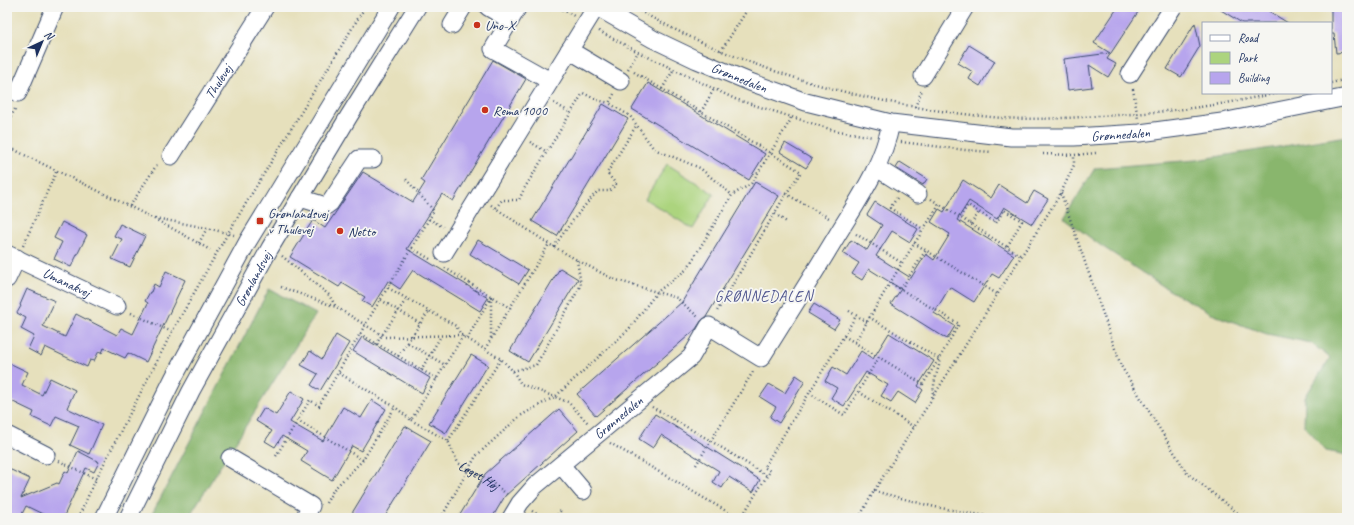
<svg xmlns="http://www.w3.org/2000/svg" width="1354" height="525" font-family="Caveat,sans-serif">
<rect width="100%" height="100%" fill="#f6f6f2"/>
<filter id="ink" filterUnits="userSpaceOnUse"><feTurbulence type="fractalNoise" baseFrequency=".025" numOctaves="2"/><feDisplacementMap in="SourceGraphic" scale="8" xChannelSelector="R" yChannelSelector="G"/><feConvolveMatrix kernelMatrix="1 2 1 2 8 2 1 2 1" color-interpolation-filters="sRGB"/></filter>
<filter id="wash" filterUnits="userSpaceOnUse"><feTurbulence type="fractalNoise" baseFrequency=".012" numOctaves="4" result="noise"/><feDisplacementMap in="SourceGraphic" scale="16" xChannelSelector="R" yChannelSelector="G"/><feGaussianBlur stdDeviation="0.9" result="paint"/><feColorMatrix in="noise" values="0 0 0 0 0 0 0 0 0 0 0 0 0 0 0 0 0 1.4 0 .05"/><feComposite in="paint" operator="in"/></filter>
<g filter="url(#wash)">
<rect width="100%" height="100%" fill="#e6e0bc"/>
<!-- green -->
<path fill="#acd47e" stroke="#64826e" d="M667 164 714 194 693 229 645 199Z"/>
<!-- forest -->
<g fill="#89b66d" stroke="#527266">
<path d="M1347 136V455L1326 451 1304 426 1305 397 1330 358 1311 343 1267 334 1217 316 1169 290 1100 245 1064 218 1095 168 1196 160Z"/>
<path d="M269 289 316 314 188 518H150Z"/>
</g>
<g id="blocks">
<!-- building -->
<g fill="#b7a5ed">
<path d="M1118 7H1130L1138 12 1107 59 1116 64 1108 77 1089 65 1092 87 1068 90 1064 59 1110 53 1094 43Z"/>
<path d="M1216 7H1262L1288 23H1242Z"/>
<path d="M1347 7V52L1336 53 1334 34H1331V8Z"/>
<path d="M1195 23 1200 46 1181 77 1167 69Z"/>
<path d="M969 45 995 61 980 86 969 79 973 72 958 63Z"/>
<path d="M493 60 526 79 453 201 442 194 407 249 488 298 480 311 413 270 400 289 388 281 372 307 362 301 365 297 342 283 339 287 290 257 313 220 325 228 363 172 413 202 425 183 421 180Z"/>
<path d="M648 83 765 154 749 180 632 109Z"/>
<path d="M603 104 628 119 557 236 532 221Z"/>
<path d="M785 143 812 159 806 168 780 152Z"/>
<path d="M900 162 927 179 923 185 896 168Z"/>
<path d="M963 180 991 198 999 185 1027 203 1034 191 1048 199 1032 224 1004 207 997 219 969 201 957 220 1014 255 999 278 992 274 974 302 950 287 934 313 955 326 947 339 891 304 901 289 869 269 862 280 852 274 859 263 843 253 851 240 867 250 882 225 867 215 875 202 918 229 910 242 892 231 876 256 911 278 926 254 934 260 950 234 931 222 939 209 944 212Z"/>
<path d="M755 182 779 196 706 317 701 321 696 329 596 416 577 394 682 302Z"/>
<path d="M62 222 87 235 71 267 54 259 62 242 54 238Z"/>
<path d="M120 224 145 236 130 267 112 259 122 239 114 236Z"/>
<path d="M478 240 528 270 519 284 470 254Z"/>
<path d="M560 268 578 279 528 362 510 351Z"/>
<path d="M166 271 185 280 146 362 128 353 125 358 104 348 102 353 99 351 94 361 90 360 87 367 45 347 41 356 28 349 34 336 21 329 26 318 17 313 21 306 20 305 27 289 55 301 43 326 65 337 76 314 117 335 121 328 133 334 148 303 145 301 150 292H151L154 284 159 287Z"/>
<path d="M814 304 840 320 834 329 808 313Z"/>
<path d="M889 333 934 361 918 386 923 390 915 403 898 392 891 402 881 396 888 385 866 372 844 406 831 398 837 388 825 381 833 367 846 375 861 351 873 359Z"/>
<path d="M336 335 349 343 320 391 311 385 318 374 301 365 310 351 322 359Z"/>
<path d="M362 337 430 378 422 393 353 351Z"/>
<path d="M471 355 488 365 446 433 429 423Z"/>
<path d="M7 362 28 372 22 385 42 395 50 378 75 390 67 408 102 425 89 454 70 445 79 426 56 416 51 426 32 417 34 412 7 399Z"/>
<path d="M796 375 805 381 779 423 770 417 776 407 760 397 769 384 785 393Z"/>
<path d="M291 391 304 399 290 422 323 441 343 407 361 418 372 400 386 409 361 451 352 446 332 480 301 461 307 451 282 436 275 447 265 441 272 431 256 421 264 408 276 415Z"/>
<path d="M559 409 578 431 505 496 492 518H458L485 474Z"/>
<path d="M655 414 760 480 753 492 729 477 722 488 713 482 719 471 661 435 653 448 639 439Z"/>
<path d="M405 426 431 441 384 518H349Z"/>
<path d="M78 451 99 462 94 472 86 468 63 518H51L26 506 20 518H7V468L30 479 21 498 57 483 59 484 65 471 68 473Z"/>
</g>
</g>
</g>
<g filter="url(#ink)">
<use href="#blocks" fill-opacity="0" stroke="#394a6c" stroke-width="1"/>
<g fill="none" stroke-linecap="round" stroke-linejoin="round">
<!-- minor casing -->
<g stroke="#394a6c" stroke-width="19">
<g id="minor">
<path d="M488 7 510 20"/>
<path d="M518 7 493 49 550 81"/>
<path id="s2" d="M597 7 653 39 697 60 750 82 806 102 891 123 1011 137H1074L1140 133 1222 122 1347 97"/>
<path d="M452 25 463 7"/>
<path d="M569 50 621 81"/>
<path d="M1130 74 1173 7"/>
<path d="M923 76 965 7"/>
<path d="M18 93 55 7"/>
<path id="s3" d="M171 156 265 7"/>
<path d="M877 168 918 194"/>
<path d="M300 198 326 206 330 203 359 159H373"/>
<path d="M444 253 596 7"/>
<path id="s4" d="M7 254 117 306"/>
<path d="M7 279 17 258"/>
<path d="M7 435 46 455"/>
<path d="M230 458 311 506 304 518"/>
<path d="M561 465 583 491"/>
<path d="M104 518 174 377 248 241 391 7"/>
<path id="s5" d="M128 518 191 391 270 248 349 116 417 7"/>
<path id="s6" d="M511 518 520 503 535 486 691 357 709 326 761 358C787 316 814 274 839 232 861 196 883 164 891 123"/>
</g>
</g>
<!-- path -->
<g stroke="#394a6c" stroke-width="2.5" stroke-dasharray="1 3" stroke-linecap="butt">
<path d="M559 7 574 16"/>
<path d="M633 7C746 72 873 107 1002 118 1033 120 1068 118 1099 116 1141 114 1184 110 1226 103 1244 100 1261 96 1279 93"/>
<path d="M599 31 638 52 735 99 833 130 873 137"/>
<path d="M721 51 749 7"/>
<path d="M628 69 638 52"/>
<path d="M634 72C689 106 746 137 801 172L786 194 716 313"/>
<path d="M1331 83 1347 79"/>
<path d="M662 89 674 69"/>
<path d="M1133 89 1138 119"/>
<path d="M614 94 609 103 630 116 654 149 700 168 732 195"/>
<path d="M554 103 571 113"/>
<path d="M915 107 922 90"/>
<path d="M701 112 714 89"/>
<path d="M7 124 16 107"/>
<path d="M530 142 547 152"/>
<path d="M901 142 965 150 992 152"/>
<path d="M7 146C75 181 145 211 210 250"/>
<path d="M1043 154 1074 155 1096 153"/>
<path d="M1061 193 1121 366 1187 473 1244 518"/>
<path d="M786 194 829 218"/>
<path d="M897 198 890 208 923 229"/>
<path d="M931 199 1021 256"/>
<path d="M491 205 549 244 577 260 613 279 677 298 698 317"/>
<path d="M130 206 158 163"/>
<path d="M496 208 502 200H519L524 189 583 93 597 100 609 103"/>
<path d="M775 214 788 223"/>
<path d="M960 217 968 205 996 223 1004 210 1022 221 1007 247"/>
<path d="M155 218 207 228 234 235"/>
<path d="M429 219 443 227"/>
<path d="M971 224 979 212"/>
<path d="M856 234 902 263"/>
<path d="M199 243 207 228"/>
<path d="M914 243 997 294"/>
<path d="M23 246 56 172"/>
<path d="M554 247C567 227 581 209 598 191H610L616 184 607 173 636 126"/>
<path d="M412 248 430 259"/>
<path d="M282 256 329 295 336 307"/>
<path d="M445 268 510 308"/>
<path d="M281 287 336 307 385 337 461 335 501 359 513 371 521 384 568 402 588 423"/>
<path d="M388 288 456 326 461 335"/>
<path d="M901 289 926 250"/>
<path d="M381 300 421 324"/>
<path d="M849 311 867 322"/>
<path d="M131 313 172 332"/>
<path d="M869 317 939 359 940 362 935 379 932 398"/>
<path d="M360 334 398 356 429 311"/>
<path d="M844 336 923 384 939 359 959 324 890 283"/>
<path d="M467 339 491 297V338"/>
<path d="M855 342 902 263 939 205"/>
<path d="M408 343 445 365"/>
<path d="M376 344 407 298"/>
<path d="M485 349 549 244"/>
<path d="M398 356 437 379"/>
<path d="M421 370 441 336"/>
<path d="M513 371 536 365 581 285 577 260"/>
<path d="M339 373 395 407 411 420 463 336"/>
<path d="M859 392 914 427"/>
<path d="M809 393 844 415 879 357"/>
<path d="M652 407 711 441 767 476"/>
<path d="M297 420 363 460"/>
<path id="s1" d="M411 420 448 441 458 463 487 479 508 495"/>
<path d="M448 441 501 359"/>
<path d="M610 443 738 518"/>
<path d="M276 456 310 400 319 406 365 325 434 211 405 178"/>
<path d="M59 461 96 479"/>
<path d="M696 465 754 370"/>
<path d="M874 491 935 507 998 518"/>
<path d="M326 503 334 489 363 460 395 407"/>
<path d="M532 511 543 518"/>
<path d="M78 518 96 479 172 332 228 233 365 7"/>
<path d="M441 518 476 456 520 416 556 396 629 329 657 292 687 269 732 195 751 184 790 121 791 117"/>
<path d="M555 518 562 509"/>
<path d="M741 518 770 471 764 467 856 316"/>
<path d="M859 518 874 491 1061 193 1074 165V155"/>
</g>
<!-- minor -->
<use href="#minor" stroke="#fff" stroke-width="17"/>
</g>
</g>
<!-- markers -->
<g fill="#c8321e" stroke="#f6f6f2" stroke-width="1.5">
<circle cx="477" cy="25" r="4"/>
<circle cx="485" cy="110" r="4"/>
<rect x="256" y="217" width="8" height="8" rx="2"/>
<circle cx="340" cy="231" r="4"/>
</g>
<g text-anchor="middle" dominant-baseline="central" stroke-width="3.5" stroke-linejoin="round" paint-order="stroke">
<!-- poi labels -->
<g font-size="14" fill="#1b2f5e" stroke="#f6f6f2" text-anchor="start">
<text x="485" y="25">Uno-X</text>
<text x="493" y="110">Rema 1000</text>
<text x="268" y="213">Grønlandsvej<tspan x="268" dy="16">v Thulevej</tspan></text>
<text x="348" y="231">Netto</text>
</g>
<!-- street labels -->
<g font-size="14" fill="#1b2f5e" stroke="#f6f6f2">
<text stroke="none"><textPath href="#s2" startOffset="159">Grønnedalen</textPath></text>
<text stroke="none"><textPath href="#s3" startOffset="88">Thulevej</textPath></text>
<text stroke="none"><textPath href="#s2" startOffset="548">Grønnedalen</textPath></text>
<text stroke="none"><textPath href="#s5" startOffset="270">Grønlandsvej</textPath></text>
<text stroke="none"><textPath href="#s4" startOffset="66">Umanakvej</textPath></text>
<text stroke="none"><textPath href="#s6" startOffset="148">Grønnedalen</textPath></text>
<text stroke="none"><textPath href="#s1" startOffset="91">Løget Høj</textPath></text>
</g>
<!-- neighbourhood labels -->
<g font-size="15" letter-spacing="1" fill="#525890" stroke="#f6f6f2">
<text x="764" y="296">GRØNNEDALEN</text>
</g>
</g>
<!-- margin -->
<rect width="1354" height="525" fill="none" stroke="#f6f6f2" stroke-width="24"/>
<!-- legend -->
<rect x="1202" y="22" width="130" height="72" fill="#f6f6f2" stroke="#9ea6b7"/>
<rect x="1210" y="35" width="20" height="6" fill="#ffffff" stroke="#9ea6b7"/>
<text x="1238" y="42" font-size="12" fill="#1b2f5e">Road</text>
<rect x="1210" y="52" width="20" height="12" fill="#acd47e" stroke="#9ea6b7"/>
<text x="1238" y="62" font-size="12" fill="#1b2f5e">Park</text>
<rect x="1210" y="72" width="20" height="12" fill="#b7a5ed" stroke="#9ea6b7"/>
<text x="1238" y="82" font-size="12" fill="#1b2f5e">Building</text>
<!-- north arrow -->
<g transform="translate(42 42) rotate(44)" stroke="#f6f6f2" stroke-width="3" paint-order="stroke">
<path d="M0-3L7 15L0 10L-7 15Z" fill="#1b2f5e"/>
<text y="-6" font-size="11" font-weight="bold" text-anchor="middle" fill="#1b2f5e">N</text>
</g>
</svg>
